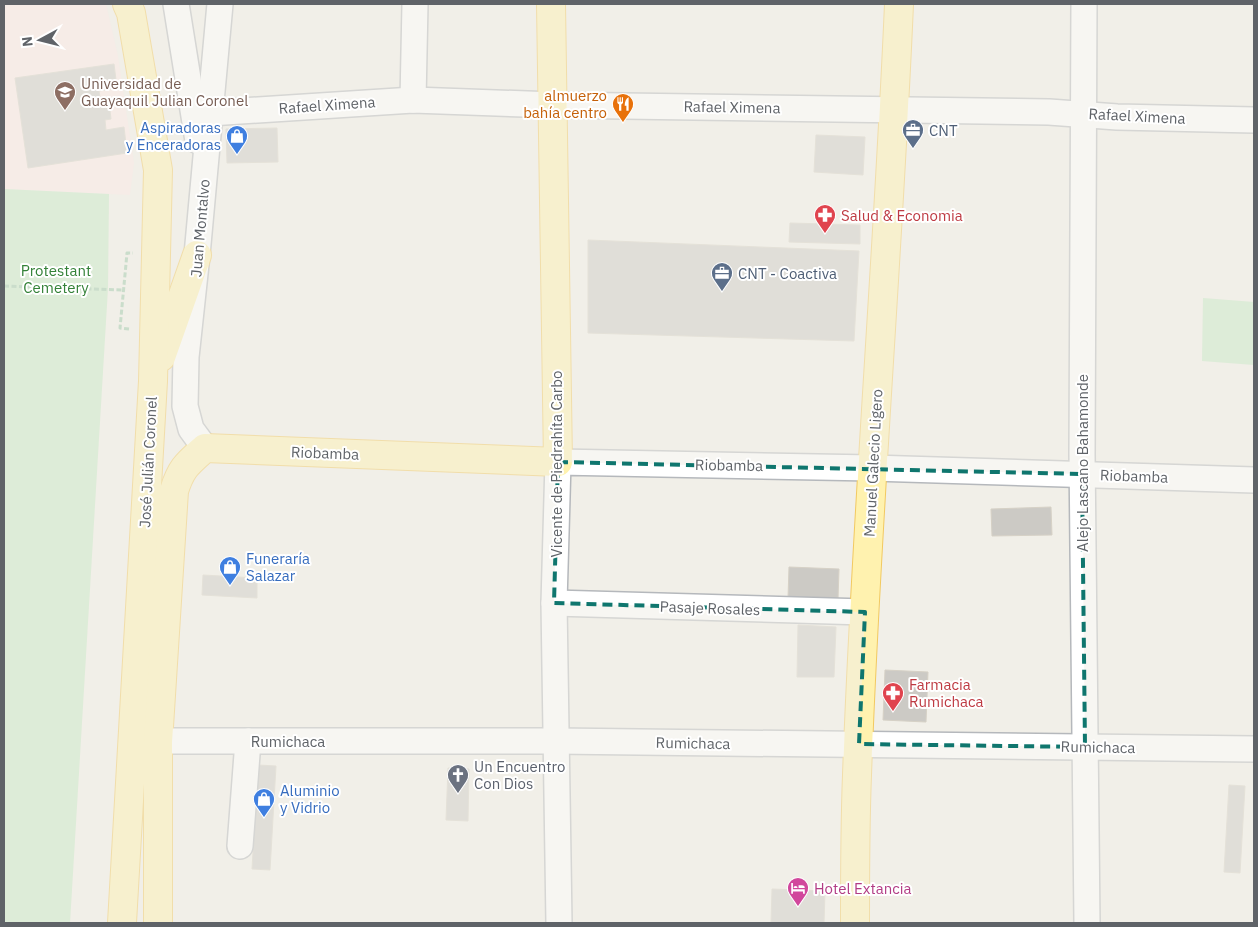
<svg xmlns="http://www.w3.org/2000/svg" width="1258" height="927" font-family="'IBM Plex Sans',sans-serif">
<rect width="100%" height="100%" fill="#f1efe8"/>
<!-- medical -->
<path fill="#fce8e6" d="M4 4H106L118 56 134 163 130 195 4 189Z"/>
<!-- green -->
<g fill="#c5e8c5">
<path d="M4 189 109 194 108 288 70 923H4Z"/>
<path d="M1203 298 1254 302V365L1202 361Z"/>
</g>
<!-- building -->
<g fill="#cccac5" stroke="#d6d1c6">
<path d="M114 64 117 88 99 91 101 103 109 102 111 119 105 120 106 130 124 127 127 153 28 168 15 78Z"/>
<path d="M277 128 278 162 227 163 226 129Z"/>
<path d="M816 135 865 137 863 175 814 172Z"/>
<path d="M790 223 860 225V244L789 242Z"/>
<path d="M588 240 859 251 854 341 588 333Z"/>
<path d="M1051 507 1052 535 992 536 991 509Z"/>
<path d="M789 567 839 569 838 599 788 598Z"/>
<path d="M203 575 257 578V598L202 595Z"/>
<path d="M798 625 836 627 834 677H797Z"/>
<path d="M885 670 928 672 926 722 883 720Z"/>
<path d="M258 765 276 766 270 870 252 869Z"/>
<path d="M448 768 469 769 468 821 446 820Z"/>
<path d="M1229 785 1245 786 1240 873 1224 872Z"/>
<path d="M772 889 825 891 824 923H771Z"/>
</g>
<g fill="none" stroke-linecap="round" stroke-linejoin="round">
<!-- minor casing -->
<g stroke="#b5b8bc" stroke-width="28">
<g id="minor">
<path d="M176 4 198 141"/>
<path d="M1084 4 1082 454 1087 923"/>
<path d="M413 100 415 4"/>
<path d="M210 113 413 100 554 105 1049 112 1117 117 1254 120"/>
<path d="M205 448 191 429 185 406 186 357 197 255 220 4"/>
<path d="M554 603 865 612"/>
<path d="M139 741H556L1254 749"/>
<path d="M240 846 248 741"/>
<path d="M559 923 554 603 558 462 872 468 1254 480"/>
</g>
</g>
<!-- major casing -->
<g stroke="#f2c960" stroke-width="30">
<g id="major">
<path d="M161 357 197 255"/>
<path d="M122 923 153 381 158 170 131 13 127 4"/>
<path d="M158 923V742L174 491C181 468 187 464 205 448L558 462 551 4"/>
<path d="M855 923C855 874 855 825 857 775 866 518 888 261 899 4"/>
</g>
</g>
<!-- path -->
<g stroke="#9cc7a9" stroke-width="3" stroke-dasharray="5 2.5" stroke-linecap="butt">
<path d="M4 286 124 290"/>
<path d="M129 329 120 328 127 253H133"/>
</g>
<!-- minor -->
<use href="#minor" stroke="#fff" stroke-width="25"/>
<!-- major -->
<use href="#major" stroke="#fff2af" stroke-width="28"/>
</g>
<!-- marked area -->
<path d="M0 0H1258V927H0ZM558 462 1082 474 1085 747 859 744 865 612 554 603Z" fill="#f1efe8" fill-opacity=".55" fill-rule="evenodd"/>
<path fill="none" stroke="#0f766e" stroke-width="4" stroke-dasharray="10 6" stroke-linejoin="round" d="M558 462 1082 474 1085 747 859 744 865 612 554 603Z"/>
<!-- icons -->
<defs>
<g id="university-pin" transform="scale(1.125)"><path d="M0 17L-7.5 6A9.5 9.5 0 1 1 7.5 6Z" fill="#8d6e63" stroke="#fff"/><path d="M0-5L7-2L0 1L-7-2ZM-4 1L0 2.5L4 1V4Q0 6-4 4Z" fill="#fff"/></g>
<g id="restaurant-pin" transform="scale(1.125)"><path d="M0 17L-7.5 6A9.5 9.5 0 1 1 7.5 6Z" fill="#e8710a" stroke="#fff"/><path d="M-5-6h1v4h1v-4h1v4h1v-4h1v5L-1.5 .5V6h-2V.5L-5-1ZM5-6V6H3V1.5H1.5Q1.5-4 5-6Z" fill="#fff"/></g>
<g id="office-pin" transform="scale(1.125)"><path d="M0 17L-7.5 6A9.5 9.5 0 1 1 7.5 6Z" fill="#5c6f8a" stroke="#fff"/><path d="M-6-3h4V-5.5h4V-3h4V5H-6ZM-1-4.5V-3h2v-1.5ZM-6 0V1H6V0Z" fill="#fff"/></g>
<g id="shop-pin" transform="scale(1.125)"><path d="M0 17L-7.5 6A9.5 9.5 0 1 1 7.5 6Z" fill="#3f7fe0" stroke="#fff"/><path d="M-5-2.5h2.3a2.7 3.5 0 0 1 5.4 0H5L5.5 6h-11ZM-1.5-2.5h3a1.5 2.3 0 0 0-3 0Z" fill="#fff"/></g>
<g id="pharmacy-pin" transform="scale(1.125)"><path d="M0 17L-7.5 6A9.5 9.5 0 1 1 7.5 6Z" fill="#e0444e" stroke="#fff"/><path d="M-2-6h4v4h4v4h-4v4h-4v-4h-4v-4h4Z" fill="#fff"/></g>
<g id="church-pin" transform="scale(1.125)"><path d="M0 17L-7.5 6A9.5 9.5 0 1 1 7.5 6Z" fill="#6b7280" stroke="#fff"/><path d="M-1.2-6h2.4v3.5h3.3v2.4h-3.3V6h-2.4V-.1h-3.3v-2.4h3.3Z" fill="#fff"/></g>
<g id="hotel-pin" transform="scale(1.125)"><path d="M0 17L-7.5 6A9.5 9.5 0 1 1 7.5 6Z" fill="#d1479c" stroke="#fff"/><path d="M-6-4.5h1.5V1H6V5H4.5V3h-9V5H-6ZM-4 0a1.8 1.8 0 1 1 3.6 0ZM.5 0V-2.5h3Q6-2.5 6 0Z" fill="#fff"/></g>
</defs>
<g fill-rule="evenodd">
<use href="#university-pin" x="65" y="92"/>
<use href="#restaurant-pin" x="623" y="104"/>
<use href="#office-pin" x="913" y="130"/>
<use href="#shop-pin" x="237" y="136"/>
<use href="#pharmacy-pin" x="825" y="215"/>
<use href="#office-pin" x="722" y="273"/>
<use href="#shop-pin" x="230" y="567"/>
<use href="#pharmacy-pin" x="893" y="693"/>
<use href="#church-pin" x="458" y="775"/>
<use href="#shop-pin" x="264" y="799"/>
<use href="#hotel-pin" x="798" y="888"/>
</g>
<g text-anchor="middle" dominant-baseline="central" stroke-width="4" stroke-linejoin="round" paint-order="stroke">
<!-- education labels -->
<g font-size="15" fill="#785e54" stroke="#fff" text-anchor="start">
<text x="81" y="83">Universidad de<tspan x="81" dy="17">Guayaquil Julian Coronel</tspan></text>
</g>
<!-- food labels -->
<g font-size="15" fill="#c56008" stroke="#fff" text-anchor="end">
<text x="607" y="95">almuerzo<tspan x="607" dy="17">bahía centro</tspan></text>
</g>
<!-- street labels -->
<g font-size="15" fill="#5f6368" stroke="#fff">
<text transform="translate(327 105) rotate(-4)">Rafael Ximena</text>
<text transform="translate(732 107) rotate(1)">Rafael Ximena</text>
<text transform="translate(1137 116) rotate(3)">Rafael Ximena</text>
<text transform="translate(200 228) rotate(-85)">Juan Montalvo</text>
<text transform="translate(325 453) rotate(2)">Riobamba</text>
<text transform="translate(148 462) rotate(-87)">José Julián Coronel</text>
<text transform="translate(873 463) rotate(-87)">Manuel Galecio Ligero</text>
<text transform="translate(1082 463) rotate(-90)">Alejo Lascano Bahamonde</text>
<text transform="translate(556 464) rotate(-90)">Vicente de Piedrahíta Carbo</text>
<text transform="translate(729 465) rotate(1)">Riobamba</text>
<text transform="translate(1134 476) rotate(2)">Riobamba</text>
<text transform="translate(710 608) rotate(2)">Pasaje Rosales</text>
<text x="288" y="741">Rumichaca</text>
<text transform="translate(693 743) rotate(1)">Rumichaca</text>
<text transform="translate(1098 747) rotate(1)">Rumichaca</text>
</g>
<!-- shop labels -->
<g font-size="15" fill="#366cbe" stroke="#fff" text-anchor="start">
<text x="221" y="127" text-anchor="end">Aspiradoras<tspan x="221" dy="17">y Enceradoras</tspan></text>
<text x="246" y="558">Funeraría<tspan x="246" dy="17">Salazar</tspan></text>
<text x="280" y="790">Aluminio<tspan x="280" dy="17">y Vidrio</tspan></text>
</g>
<!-- service labels -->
<g font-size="15" fill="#4e5e75" stroke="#fff" text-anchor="start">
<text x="929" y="130">CNT</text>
<text x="738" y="273">CNT - Coactiva</text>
</g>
<!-- health labels -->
<g font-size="15" fill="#be3a42" stroke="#fff" text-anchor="start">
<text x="841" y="215">Salud &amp; Economia</text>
<text x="909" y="684">Farmacia<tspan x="909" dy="17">Rumichaca</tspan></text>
</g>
<!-- park labels -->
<g font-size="15" fill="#348238" stroke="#fff">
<text x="56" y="270">Protestant<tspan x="56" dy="17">Cemetery</tspan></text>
</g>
<!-- worship labels -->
<g font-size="15" fill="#5b616d" stroke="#fff" text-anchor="start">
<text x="474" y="766">Un Encuentro<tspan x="474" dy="17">Con Dios</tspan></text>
</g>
<!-- hotel labels -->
<g font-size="15" fill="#b23c85" stroke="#fff" text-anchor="start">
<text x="814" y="888">Hotel Extancia</text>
</g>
</g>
<!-- border -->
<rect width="1258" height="927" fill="none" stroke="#5f6368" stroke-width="10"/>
<!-- north arrow -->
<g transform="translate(40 40) rotate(263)" stroke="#ffffff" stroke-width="4" paint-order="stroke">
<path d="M0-4L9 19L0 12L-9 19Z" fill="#5f6368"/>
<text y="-8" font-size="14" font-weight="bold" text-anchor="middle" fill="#5f6368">N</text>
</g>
</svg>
